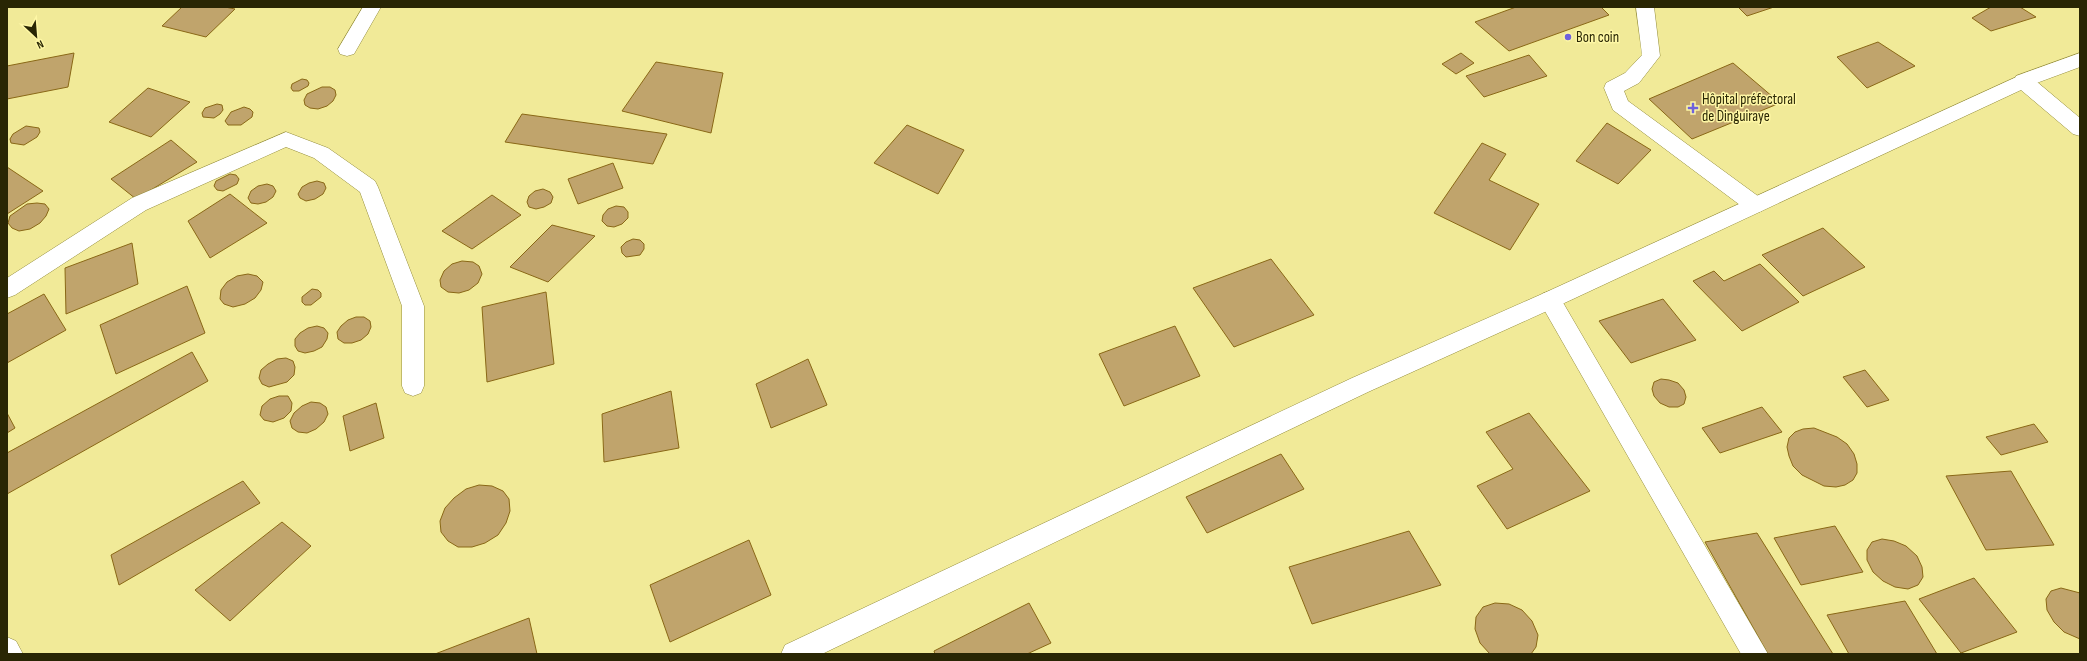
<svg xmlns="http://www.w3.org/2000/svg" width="2087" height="661" font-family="'Sofia Sans Condensed',sans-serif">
<rect width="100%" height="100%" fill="#f1ea98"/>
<!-- building -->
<g fill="#c0a46c" stroke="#8a6816">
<path d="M182 7H225L235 9 206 37 162 26Z"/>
<path d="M1516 7H1601L1609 15 1509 51 1475 22Z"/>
<path d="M1738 7H1774L1747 16Z"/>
<path d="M1991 7H2020L2036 17 1991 31 1972 18Z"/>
<path d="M1878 42 1915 66 1867 88 1837 57Z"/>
<path d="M74 53 68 87 7 99V66Z"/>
<path d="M1461 53 1474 63 1456 74 1442 64Z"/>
<path d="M1529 55 1547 76 1484 97 1466 76Z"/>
<path d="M656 62 723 73 711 133 622 111Z"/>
<path d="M1733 63 1780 103 1692 139 1649 99Z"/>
<path d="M302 79 307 80 309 83 308 86 299 91H293L291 88 292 84Z"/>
<path d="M322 87H330L335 90 336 95 333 101 327 106 318 109 310 108 305 105 304 100 307 94Z"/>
<path d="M148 88 190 102 151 137 109 122Z"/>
<path d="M217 104 222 105 223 110 220 114 214 118 203 117 202 113 205 108Z"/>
<path d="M244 107 250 109 253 112 252 117 241 125H228L225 121 231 112Z"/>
<path d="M522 114 667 134 653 164 505 142Z"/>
<path d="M1607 123 1651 150 1618 184 1576 161Z"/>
<path d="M907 125 964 150 938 194 874 163Z"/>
<path d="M26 126 39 128 40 132 37 137 24 145 11 143 10 139 13 134Z"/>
<path d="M171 140 197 162 136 199 111 179Z"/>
<path d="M1482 143 1506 154 1489 180 1539 204 1510 250 1434 213Z"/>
<path d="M613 163 623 188 578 204 568 179Z"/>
<path d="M7 167 43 191 7 214Z"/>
<path d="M230 174 236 175 239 179 237 184 223 191 217 190 214 186 216 181Z"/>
<path d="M317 181 324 183 326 188 323 194 315 199 306 201 300 198 298 194 302 187 309 183Z"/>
<path d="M267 184 273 186 276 191 273 197 266 202 258 204 251 203 248 198 251 191 258 186Z"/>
<path d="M543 189 550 192 553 197 551 203 544 207 536 209 529 207 527 202 529 196 535 191Z"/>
<path d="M230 194 267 223 210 258 188 221Z"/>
<path d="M492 195 521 215 472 249 442 231Z"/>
<path d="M37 203 45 204 49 209 46 216 40 223 30 229 19 231 12 228 8 223 10 216 27 204Z"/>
<path d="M616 206 624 207 628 212V218L622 224 614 227 607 226 602 221 603 215 608 209Z"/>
<path d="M552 225 595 236 548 282 510 267Z"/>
<path d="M1823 228 1865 267 1803 296 1762 255Z"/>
<path d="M633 239 640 240 644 244V249L640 255 626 257 622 253 621 247 626 242Z"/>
<path d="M132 243 138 284 66 314 65 268Z"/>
<path d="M1271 259 1314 315 1234 347 1193 288Z"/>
<path d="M462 261 473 262 479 266 482 274 478 283 469 290 459 293 448 292 441 287 440 280 444 271 452 264Z"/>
<path d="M1760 264 1799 302 1742 331 1693 281 1714 271 1724 281Z"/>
<path d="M248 274 257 276 263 282 261 290 255 298 245 304 233 307 224 304 220 299 221 290 227 282 237 276Z"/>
<path d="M187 286 205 333 116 374 100 325Z"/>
<path d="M312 289 318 290 321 293V297L311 305H305L302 302V297Z"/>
<path d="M546 292 554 364 487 382 482 307Z"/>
<path d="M44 294 66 330 7 363V314Z"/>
<path d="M1663 299 1696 340 1631 363 1599 321Z"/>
<path d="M356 317H364L370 321 371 327 368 334 361 340 352 343H344L338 339 337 332 341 326 348 320Z"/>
<path d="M317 326 324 328 328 333 327 339 322 347 314 351 305 353 298 351 295 346V339L300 333 308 328Z"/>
<path d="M1175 326 1200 376 1124 406 1099 354Z"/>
<path d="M192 352 208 381 7 494V453Z"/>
<path d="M286 358 293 361 295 367 294 375 287 382 269 387 262 384 259 378 261 370 268 364 277 359Z"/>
<path d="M808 359 827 405 771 428 756 384Z"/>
<path d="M1865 370 1889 400 1867 407 1843 377Z"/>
<path d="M1661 379 1669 380 1678 383 1684 390 1686 397 1684 404 1678 407H1669L1660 403 1654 396 1652 389 1654 382Z"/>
<path d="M671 391 679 448 604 462 602 414Z"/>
<path d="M279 396H288L292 403 291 411 284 418 273 422 264 420 260 415 262 406 270 399Z"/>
<path d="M311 402 320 403 326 407 328 414 324 422 316 429 307 433 298 432 292 428 290 421 294 413 302 406Z"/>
<path d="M376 403 384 438 350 451 343 416Z"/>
<path d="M1762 407 1782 432 1720 453 1702 428Z"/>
<path d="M7 413 15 428 7 433Z"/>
<path d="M1529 413 1590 491 1507 529 1477 486 1513 469 1486 432Z"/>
<path d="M2034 424 2048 442 2001 455 1986 437Z"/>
<path d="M1814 428 1837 437 1847 444 1854 454 1857 464V473L1853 480 1845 485 1836 487 1824 486 1802 475 1793 466 1789 456 1787 447 1789 438 1795 432 1803 429Z"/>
<path d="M1281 454 1304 489 1207 533 1186 497Z"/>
<path d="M2011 471 2054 545 1986 550 1946 476Z"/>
<path d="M243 481 260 503 119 585 111 555Z"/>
<path d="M479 485 492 486 503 491 509 499 510 511 506 523 498 535 485 543 472 547H458L448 541 441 532 440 521 445 508 454 498 466 489Z"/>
<path d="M282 522 311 546 230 621 195 590Z"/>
<path d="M1835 526 1863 572 1801 585 1774 538Z"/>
<path d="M1409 531 1441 585 1312 624 1289 567Z"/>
<path d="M1757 533 1833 654H1768L1705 542Z"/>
<path d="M1882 539 1894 541 1906 546 1917 556 1922 567 1923 577 1918 585 1908 589 1895 587 1883 581 1873 572 1867 560V550L1872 542Z"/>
<path d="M749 540 771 595 670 642 650 585Z"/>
<path d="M1974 578 2017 632 1961 653 1919 599Z"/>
<path d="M2061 588 2080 593V639L2064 632 2054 622 2047 610 2046 599 2051 591Z"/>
<path d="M1905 601 1937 654H1849L1827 615Z"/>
<path d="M1029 603 1051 643 1027 654H935L934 651Z"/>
<path d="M1495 603 1509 604 1522 610 1532 621 1538 635 1536 647 1531 654H1490L1480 643 1475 629 1476 617 1483 607Z"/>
<path d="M529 618 537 654H435Z"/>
</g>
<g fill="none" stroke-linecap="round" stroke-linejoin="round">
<!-- street casing -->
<g stroke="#938c3b" stroke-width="1">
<g id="street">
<path d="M363 7H381L354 54 347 56 340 54 338 49Z"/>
<path d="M1636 7H1654L1660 56 1639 83 1624 91 1628 101 1762 199 1765 205 1762 211 1755 213 1748 211 1613 110 1604 88 1606 83 1625 73 1642 55Z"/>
<path d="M2080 53V67L2023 88 2016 86 2014 81 2016 76Z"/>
<path d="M286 132 328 148 375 181 378 187 424 306V386L421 393 413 396 405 393 402 386V306L360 192 314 158 286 147 146 210 15 295 7 298V278L132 198Z"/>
<path d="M1550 291 1558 294 1768 654H1741L1542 306 1539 300 1542 294Z"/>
</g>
</g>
<!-- secondary casing -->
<g stroke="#938c3b" stroke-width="1">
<path id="secondary" d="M2023 74 2030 76 2080 118V136L2073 134 2021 90 1558 306 1368 392 822 654H781L785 645 1352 378 1542 294Z"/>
</g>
<!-- primary casing -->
<g stroke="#938c3b" stroke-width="1">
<path id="primary" d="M7 637 16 641 23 654H7Z"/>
</g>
<!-- street -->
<use href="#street" fill="#fff" fill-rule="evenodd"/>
<!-- secondary -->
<use href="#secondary" fill="#fff" fill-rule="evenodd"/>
<!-- primary -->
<use href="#primary" fill="#fff" fill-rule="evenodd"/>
</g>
<!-- markers -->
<g fill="#6f62dc" stroke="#fef7a5" stroke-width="1.5">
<circle cx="1568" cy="37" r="4"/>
<path d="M1691 102h4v4h4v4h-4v4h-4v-4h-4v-4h4z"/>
</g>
<g text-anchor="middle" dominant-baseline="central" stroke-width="3" stroke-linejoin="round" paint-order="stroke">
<!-- poi labels -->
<g font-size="15" fill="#292604" stroke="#fef7a5" text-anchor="start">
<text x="1576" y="37">Bon coin</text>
<text x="1702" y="99">Hôpital préfectoral<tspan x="1702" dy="17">de Dinguiraye</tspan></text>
</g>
</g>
<!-- border -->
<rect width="2087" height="661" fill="none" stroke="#292604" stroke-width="16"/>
<!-- north arrow -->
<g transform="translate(36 36) rotate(154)" stroke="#fef7a5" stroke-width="3" paint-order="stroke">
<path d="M0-3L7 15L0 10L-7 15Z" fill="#292604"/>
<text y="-6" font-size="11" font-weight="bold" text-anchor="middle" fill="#292604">N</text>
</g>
</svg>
